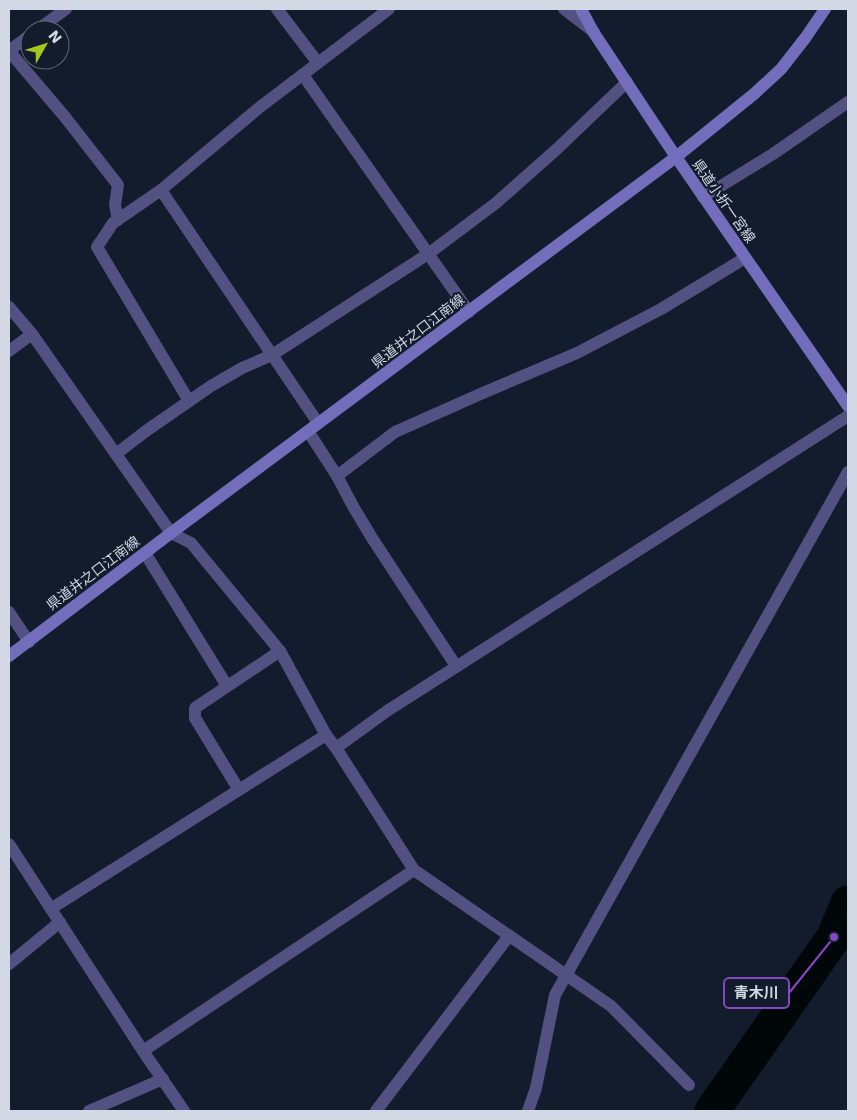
<svg xmlns="http://www.w3.org/2000/svg" width="857" height="1120" font-family="'DejaVu Sans','Noto Sans JP',sans-serif">
<rect width="100%" height="100%" fill="#121c2c"/>
<g fill="none" stroke-linecap="round" stroke-linejoin="round">
<!-- river -->
<path stroke="#000708" stroke-width="35" d="M712 1111 834 937 848 903"/>
<!-- street -->
<g stroke="#535181" stroke-width="12">
<path d="M277 9 318 63"/>
<path d="M564 9 594 32"/>
<path d="M37 30 66 9"/>
<path d="M9 51 65 117 118 185 115 205 118 220"/>
<path d="M9 51 30 35"/>
<path d="M303 75 469 312"/>
<path d="M161 190 318 423"/>
<path d="M703 197 773 154 848 102"/>
<path d="M9 307 32 334 171 533 191 543 280 651 326 735 336 748 414 870 611 1006 689 1085"/>
<path d="M9 351 32 334"/>
<path d="M189 401 97 247 113 223 161 190 260 107 389 9"/>
<path d="M308 431 337 476 354 508 372 538 456 666"/>
<path d="M116 454 146 431 211 386 242 368 272 355 428 254 496 203 558 148 627 82"/>
<path d="M337 476 395 432 485 392 577 353 661 309 745 258"/>
<path d="M145 553 227 686"/>
<path d="M9 612 29 642"/>
<path d="M336 748 387 711 848 416"/>
<path d="M239 790 195 718V708L280 651"/>
<path d="M9 844 143 1051 184 1111"/>
<path d="M52 908 326 735"/>
<path d="M9 964 60 922"/>
<path d="M143 1051 414 870"/>
<path d="M89 1111 163 1079"/>
<path d="M376 1111 509 936"/>
<path d="M528 1111 536 1088 555 995 848 472"/>
</g>
<!-- secondary -->
<g stroke="#726ebb" stroke-width="12">
<path d="M581 9 594 33 676 157 848 406"/>
<path d="M9 656 171 533 676 157 754 94 781 69 806 37 825 9"/>
</g>
</g>
<g text-anchor="middle" dominant-baseline="central" stroke-width="4" stroke-linejoin="round" paint-order="stroke">
<!-- street labels -->
<g font-size="14" fill="#d2d9e4" stroke="#121c2c">
<text transform="translate(724 201) rotate(55)">県道小折一宮線</text>
<text transform="translate(418 331) rotate(-37)">県道井之口江南線</text>
<text transform="translate(93 573) rotate(-37)">県道井之口江南線</text>
</g>
</g>
<!-- callouts -->
<path fill="none" stroke="#8846c5" stroke-width="2" d="M834 937L789 993"/>
<circle fill="#8846c5" stroke="#121c2c" stroke-width="2" cx="834" cy="937" r="5"/>
<rect fill="#121c2c" stroke="#8846c5" stroke-width="2" x="724" y="978" width="65" height="30" rx="5"/>
<g font-size="15" text-anchor="middle" font-weight="bold" fill="#d2d9e4">
<text x="756" y="998">青木川</text>
</g>
<!-- border -->
<rect width="857" height="1120" fill="none" stroke="#d2d9e4" stroke-width="20"/>
<!-- north arrow -->
<g transform="translate(45 45) rotate(51)"><circle r="24" fill="#121c2c" stroke="#5f6876"/>
<path d="M0-4L9 19L0 12L-9 19Z" fill="#a8c71d"/>
<text y="-8" font-size="14" font-weight="bold" text-anchor="middle" fill="#d2d9e4">N</text>
</g>
</svg>
